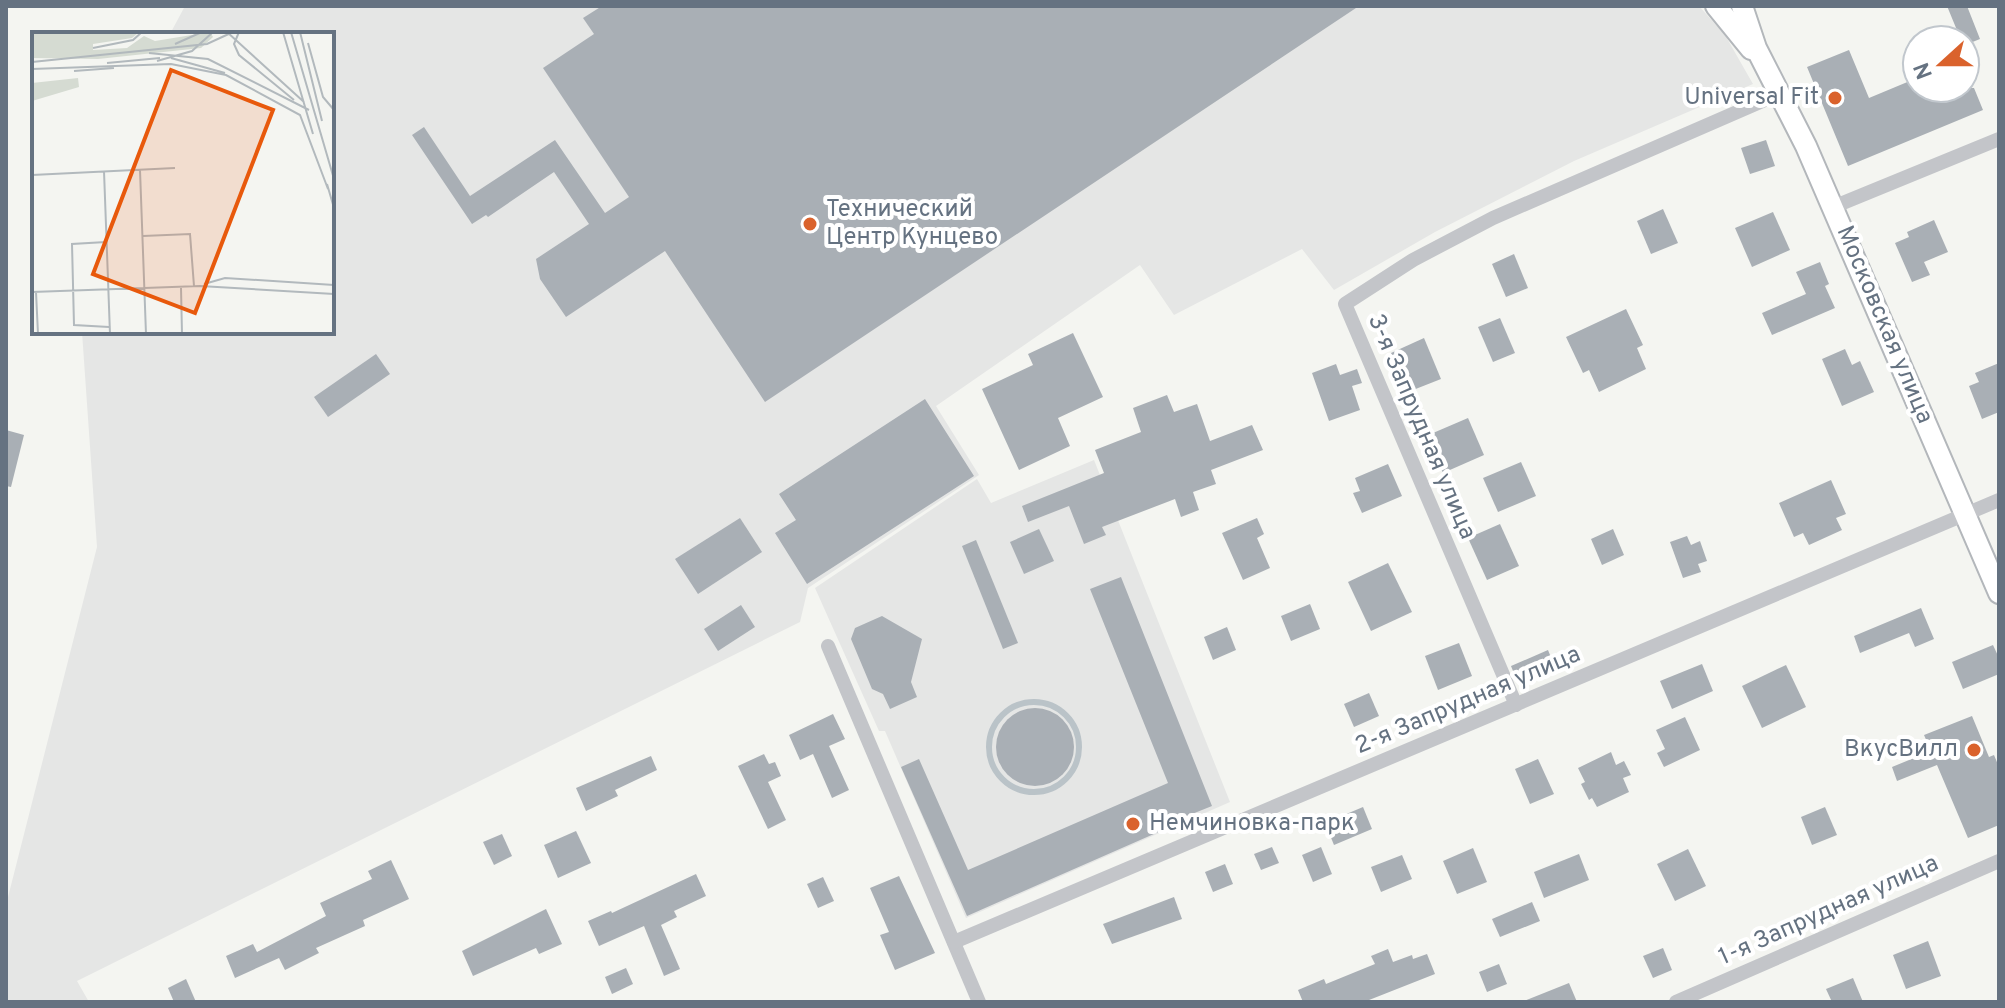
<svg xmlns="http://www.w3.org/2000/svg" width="2005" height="1008" font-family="Overpass,sans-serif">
<rect width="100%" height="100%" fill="#f4f5f1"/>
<!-- built -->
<g fill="#e5e6e5">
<path d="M185 6H1699L1725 35 1753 84 1574 161 1435 232 1334 290 1302 249 1174 315 1140 265 936 406 979 475 808 588 800 622 77 981 89 1002H6V905L97 547 82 332H332V34H170Z"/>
<path d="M1094 460 1230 802 966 918 885 731H879L815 588 977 479 991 503Z"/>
</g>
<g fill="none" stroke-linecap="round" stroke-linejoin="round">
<!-- stream -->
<circle stroke="#bac3c8" stroke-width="6" cx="1034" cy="747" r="45"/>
</g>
<!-- building -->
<g fill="#a9afb5">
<path d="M602 6H1359L765 402 665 251 566 317 540 279 536 259 589 224 554 172 488 217 486 215 472 224 412 135 424 127 470 196 555 140 605 213 629 197 543 68 594 34 583 18Z"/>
<path d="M1947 6H1967L1980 39 1965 45V40H1961Z"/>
<path d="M1849 50 1869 98 1917 78V88H1974L1983 110 1848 166 1807 67Z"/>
<path d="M1766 140 1775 166 1750 174 1741 148Z"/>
<path d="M1663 209 1678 243 1651 254 1637 221Z"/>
<path d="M1773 212 1790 250 1752 267 1735 228Z"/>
<path d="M1934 220 1948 252 1924 262 1930 275 1912 282 1895 243 1909 237 1907 232Z"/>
<path d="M1514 254 1528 288 1506 297 1492 264Z"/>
<path d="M1820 262 1829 284 1825 286 1835 308 1772 335 1762 313 1806 294 1796 272Z"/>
<path d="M1626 309 1643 345 1637 348 1646 369 1599 392 1589 370 1583 373 1566 337Z"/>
<path d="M1500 318 1515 353 1493 362 1478 327Z"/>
<path d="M1073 333 1103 397 1058 418 1070 446 1019 470 982 389 1033 365 1028 354Z"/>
<path d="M1424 338 1441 379 1408 392 1391 353Z"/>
<path d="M1845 349 1852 365 1860 361 1874 392 1842 406 1822 359Z"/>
<path d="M376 354 390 374 328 417 314 397Z"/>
<path d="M1999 363V412L1982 419 1969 386 1979 382 1975 373Z"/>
<path d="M1336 364 1340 375 1357 369 1362 383 1352 386 1360 410 1329 421 1312 373Z"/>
<path d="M1167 395 1174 412 1197 404 1210 441 1252 425 1263 450 1211 470 1216 484 1193 492 1199 510 1181 517 1175 499 1102 527 1106 535 1084 544 1069 506 1028 522 1022 506 1104 473 1095 450 1141 432 1133 408Z"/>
<path d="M925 399 974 476 807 584 775 533 796 520 779 494Z"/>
<path d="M1468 418 1484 455 1443 473 1426 436Z"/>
<path d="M6 430 24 435 11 487 6 486Z"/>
<path d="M1521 462 1536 496 1498 512 1483 478Z"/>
<path d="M1388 464 1402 496 1362 513 1353 493 1360 491 1355 478Z"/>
<path d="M1831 480 1846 514 1836 518 1842 530 1809 545 1803 533 1794 537 1779 503Z"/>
<path d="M740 518 762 552 698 594 675 559Z"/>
<path d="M1257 518 1264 534 1257 538 1270 568 1243 580 1222 533Z"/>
<path d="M1500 524 1519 566 1487 580 1468 538Z"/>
<path d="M1039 529 1054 561 1024 574 1010 542Z"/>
<path d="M1613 529 1624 555 1602 565 1591 539Z"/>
<path d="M1687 536 1691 545 1700 541 1707 561 1698 564 1701 572 1683 578 1670 542Z"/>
<path d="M976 540 1018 643 1003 649 962 546Z"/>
<path d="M1388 563 1412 612 1371 631 1348 582Z"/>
<path d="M1121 577 1212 806 1162 826 1163 830 967 916 901 767 919 759 968 870 1168 783 1090 589Z"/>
<path d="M1310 604 1320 629 1291 641 1281 616Z"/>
<path d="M741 605 755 627 718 651 704 629Z"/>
<path d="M1921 608 1934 639 1915 647 1909 633 1860 653 1854 636Z"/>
<path d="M882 616 922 639 911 682 917 697 890 709 883 694 872 689 851 639 855 628Z"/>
<path d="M1227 627 1236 650 1213 660 1204 637Z"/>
<path d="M1459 643 1472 676 1438 690 1425 656Z"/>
<path d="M1993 645 1999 658V674L1963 689 1952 662Z"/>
<path d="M1548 650 1554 665 1517 681 1511 666Z"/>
<path d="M1702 664 1713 691 1672 709 1660 681Z"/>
<path d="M1786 665 1806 707 1762 728 1742 686Z"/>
<path d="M1369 693 1379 716 1354 727 1344 704Z"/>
<circle cx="1035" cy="747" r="39"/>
<path d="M833 714 845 739 829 746 849 790 832 798 813 754 800 760 789 735Z"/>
<path d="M1972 716 1989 757 1994 755 1999 767V825L1968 838 1937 765 1897 781 1892 767 1931 751 1924 735Z"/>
<path d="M1685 717 1700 750 1664 767 1657 753 1665 749 1656 730Z"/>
<path d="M1611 752 1616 765 1624 761 1631 775 1623 778 1629 792 1597 807 1592 798 1589 800 1581 784 1585 782 1578 768Z"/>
<path d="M764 754 769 764 775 762 781 776 768 782 786 820 768 829 738 766Z"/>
<path d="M651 756 657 770 615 790 618 796 586 811 576 788Z"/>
<path d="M1538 759 1554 794 1530 804 1515 769Z"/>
<path d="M1363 807 1372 829 1334 845 1325 823Z"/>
<path d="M1825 807 1837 835 1812 845 1801 817Z"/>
<path d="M576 831 591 863 558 878 544 845Z"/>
<path d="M502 834 512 856 494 865 483 842Z"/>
<path d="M1272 847 1279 863 1261 870 1254 854Z"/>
<path d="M1321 847 1332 874 1313 882 1302 855Z"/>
<path d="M1473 848 1487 882 1457 894 1443 861Z"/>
<path d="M1688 849 1706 886 1675 901 1657 864Z"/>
<path d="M1579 854 1589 880 1544 898 1534 872Z"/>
<path d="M1402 855 1412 879 1381 892 1371 867Z"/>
<path d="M391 860 409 899 363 920 365 926 316 948 319 953 285 970 279 958 235 978 226 956 253 944 257 952 326 916 320 903 372 879 368 871Z"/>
<path d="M1225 864 1233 884 1213 892 1205 872Z"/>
<path d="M696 874 706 896 674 911 677 917 661 925 680 969 664 976 644 926 599 946 588 921 611 911 612 913Z"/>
<path d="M899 876 935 953 895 970 880 935 889 932 870 888Z"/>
<path d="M823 877 834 901 818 908 807 884Z"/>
<path d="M1174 897 1182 919 1112 944 1103 924Z"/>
<path d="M1532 902 1540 921 1500 937 1492 919Z"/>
<path d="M546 909 562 944 539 954 536 948 473 976 462 951Z"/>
<path d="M1928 941 1941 976 1906 989 1893 955Z"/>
<path d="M1663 948 1672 970 1653 978 1643 956Z"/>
<path d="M1388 949 1393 962 1412 955 1413 959 1427 954 1435 974 1364 1002H1303L1298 990 1324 979 1326 984 1375 964 1371 956Z"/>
<path d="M1499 964 1507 984 1487 992 1479 972Z"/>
<path d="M626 968 633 984 612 994 605 977Z"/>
<path d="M1853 978 1863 1002H1832L1826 989Z"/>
<path d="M186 979 196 1002H174L168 988Z"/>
<path d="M1569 983 1577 1002H1524V1001Z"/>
</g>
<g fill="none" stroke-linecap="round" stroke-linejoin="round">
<!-- secondary casing -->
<g stroke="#b3b7bb" stroke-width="24">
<g id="secondary">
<path d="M1716 6 1751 49"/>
<path d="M1742 6 1756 48 1806 146 1999 593"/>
</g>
</g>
<!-- street -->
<g stroke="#c3c5c9" stroke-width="14">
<path d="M1833 207 1999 139"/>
<path d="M828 646 979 1002"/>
<path d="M1516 705 1345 304 1413 260 1493 218 1781 93"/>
<path d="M954 942 1999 500"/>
<path d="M1676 1002 1999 861"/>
</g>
<!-- secondary -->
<use href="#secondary" stroke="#fff" stroke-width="20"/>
</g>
<!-- markers -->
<g fill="#da622c" stroke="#fff" stroke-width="3">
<circle cx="1835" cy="98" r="8"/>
<circle cx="810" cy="224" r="8"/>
<circle cx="1974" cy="750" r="8"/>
<circle cx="1133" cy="824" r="8"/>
</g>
<g text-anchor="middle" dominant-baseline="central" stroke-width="8" stroke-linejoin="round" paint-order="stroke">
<!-- poi labels -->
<g font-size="24" fill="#657281" stroke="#fff" text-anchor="end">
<text x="1819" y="98">Universal Fit</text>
<text x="826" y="210" text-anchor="start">Технический<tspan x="826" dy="28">Центр Кунцево</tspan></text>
<text x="1958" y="750">ВкусВилл</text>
<text x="1149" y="824" text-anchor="start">Немчиновка-парк</text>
</g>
<!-- street labels -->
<g font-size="24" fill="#657281" stroke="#fff">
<text transform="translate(1884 325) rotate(67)">Московская улица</text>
<text transform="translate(1421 427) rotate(67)">3-я Запрудная улица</text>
<text transform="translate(1468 701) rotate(-23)">2-я Запрудная улица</text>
<text transform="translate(1829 911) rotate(-24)">1-я Запрудная улица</text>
</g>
</g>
<!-- overview -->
<g transform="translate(32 32)">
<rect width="302" height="302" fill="#f4f5f1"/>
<path d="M0 0H107L100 6 61 12V18L95 16 112 4 123 9 178 0 181 5 169 16 66 27 0 26ZM46 46 47 55 0 69V51Z" fill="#d5dbd2"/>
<path fill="none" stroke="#b2b9bd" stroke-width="2" d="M195 0 272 70M207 0 202 12 207 23 262 68M251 0 281 102M259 0 302 147M268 0 290 89M276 11 291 65 302 78M143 12 170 0M61 16 101 8 110 0M117 21 176 27 277 78M139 26 193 41M125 29 160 19 181 0M0 30 175 12 201 0M75 31 128 26M0 37 139 32 194 43 268 83 296 157M42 39 82 36M108 138 114 302M72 139 78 302M0 143 143 136M295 152 302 176M111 204 158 202 162 254M74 210 40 212 42 293 77 295M172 252 193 246 302 253M149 256 150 302M0 260 168 254 302 262M4 260 6 302"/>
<path fill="#e8590c" fill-opacity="0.15" stroke="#e8590c" stroke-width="4" d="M139 38 241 78 163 281 61 242Z"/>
<rect width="302" height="302" fill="none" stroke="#657281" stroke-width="4"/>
</g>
<!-- border -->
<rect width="2005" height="1008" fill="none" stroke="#657281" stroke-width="16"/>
<!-- north arrow -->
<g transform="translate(1941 64) rotate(249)"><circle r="38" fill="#ffffff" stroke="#c1c7cd" stroke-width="2"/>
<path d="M0-6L14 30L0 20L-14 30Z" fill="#da622c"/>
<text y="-12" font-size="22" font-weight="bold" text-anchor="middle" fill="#657281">N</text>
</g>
</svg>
